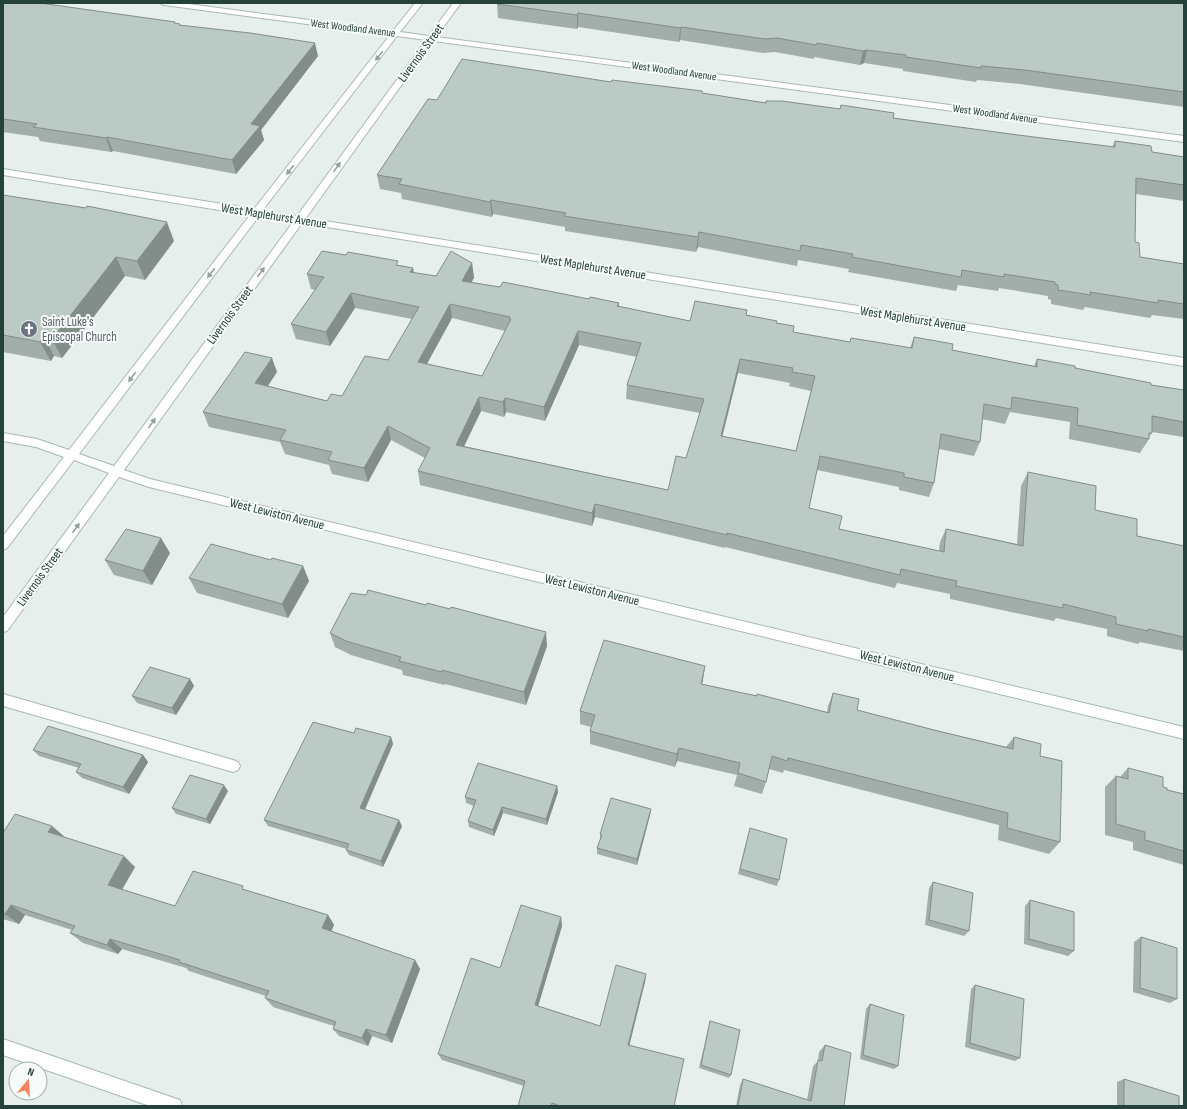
<svg xmlns="http://www.w3.org/2000/svg" width="1187" height="1109" font-family="'Sofia Sans Condensed',sans-serif">
<rect width="100%" height="100%" fill="#e6efeb"/>
<g fill="none" stroke-linecap="round" stroke-linejoin="round">
<!-- lane casing -->
<g stroke="#a8b8b2" stroke-width="2">
<path id="lane" d="M3 694 233 760 238 762 240 766 238 770 233 772 3 706Z"/>
</g>
<!-- street casing -->
<g stroke="#a8b8b2" stroke-width="2">
<g id="street">
<path d="M160 3H181L393 31 415 3H423L400 32 429 36 453 3H461L436 37 1184 136V142L433 41 306 218 1184 358V366L302 223 124 470 150 479 1184 727V739L149 487 119 477 7 631 3 632V617L109 473 74 460 7 548 3 550V536L64 457 36 447 3 441V433L37 439 69 450 250 215 3 175V169L254 209 390 35 164 5ZM397 36 426 40 297 216 262 211ZM259 216 293 222 114 466 79 454Z"/>
<path d="M3 1039 174 1098 180 1100 182 1106H150L3 1055Z"/>
</g>
</g>
<!-- lane -->
<use href="#lane" fill="#fff" fill-rule="evenodd"/>
<!-- street -->
<use href="#street" fill="#fff" fill-rule="evenodd"/>
</g>
<!-- wall -->
<g fill="#a1aea9" fill-rule="evenodd">
<path d="M3 3 176 24 181 25 318 56 261 130 264 140 236 174 113 151 111 152 40 141 38 137 3 132Z"/>
<path d="M1184 3V107L1020 84 977 80 976 82 903 71V69L864 63 860 65 814 57V59L775 52 763 53 680 40 679 42 578 27 577 29 498 18 497 4Z"/>
<path d="M611 82 702 93 766 103 893 118 1018 135 1112 147 1115 141 1152 152 1184 157V201L1136 194 1135 242 1140 257 1184 264V319L1152 315 1150 318 1085 307 1083 310 1051 304V300L1048 299V296L999 288 998 291 958 285 956 291 848 272 849 269 798 260 797 266 698 247 696 252 565 231V227L493 214 492 217 402 199 401 193 380 189 377 175 437 100Z"/>
<path d="M3 195 174 241 145 280 125 276 62 358 54 356 51 361 3 352Z"/>
<path d="M346 255 413 268 414 273 436 276 472 263 474 278 471 282 500 287 589 299 619 303V307L690 321 746 315 776 323 793 332 850 342 851 338 910 348 914 337 952 350 1034 366 1037 359 1151 385 1184 390V437L1152 432V433L1149 437V439L1140 453 1069 439 1070 422 1010 412 1005 424 982 419 980 442 974 456 939 449 934 483 929 497 899 490V487L817 470 809 508 839 529 939 551 940 542 946 529 1017 544 1021 486 1028 472 1095 510 1137 536 1184 546V651L1140 642 1138 644 1107 636V629L1056 618 1054 621 950 599V594L897 583 895 588 725 547V548L595 517 592 526 420 485 418 471 425 458 391 440 368 482 332 474 329 465 285 454 280 442 209 427 203 412 277 372 268 386 327 401 342 396 388 360 412 319 355 308 330 346 296 339 291 324 316 290 311 289 307 274ZM452 318 505 331 482 376 427 364ZM579 345 637 357 627 385 626 399 700 413 686 458 668 490 464 446 481 411 504 417 506 412 545 421ZM738 373 790 383 789 386 811 391 796 451 722 436Z"/>
<path d="M170 553 152 585 114 575 105 560Z"/>
<path d="M303 566 309 581 288 618 197 593 189 578Z"/>
<path d="M330 633 547 646 526 705 445 684V685L403 675 402 670 351 655 335 647Z"/>
<path d="M190 679 194 686 176 715 137 703 132 696Z"/>
<path d="M703 680 702 684 827 712 828 706 833 693 857 710 938 731 1006 747 1014 737 1040 756 1060 842 1049 854 998 840 999 825 784 770 783 773 769 769 766 782 762 794 734 786 737 775 677 761 675 767 590 744V731L591 727 580 724V711Z"/>
<path d="M354 733 391 737 393 744 365 809 402 826 383 867 349 855 346 850 347 849 268 826 264 820Z"/>
<path d="M33 750 143 755 148 762 129 794 82 778 76 772 79 768 39 756Z"/>
<path d="M1128 768 1167 790 1184 794V865L1133 850V842L1105 835V787L1116 776 1120 777Z"/>
<path d="M557 786 558 792 547 825 503 813 494 836 469 827 468 821 474 806 466 803 465 797Z"/>
<path d="M228 791 210 824 176 814 172 808Z"/>
<path d="M650 815 637 865 597 854V848L600 839V834Z"/>
<path d="M750 828 779 880 777 886 738 874Z"/>
<path d="M3 833 65 837 135 867 122 889 175 906 246 890 328 915 334 925 331 931 415 960 420 969 392 1043 372 1036 368 1046 339 1036 333 1029 334 1026 273 1007 265 998 266 996 189 971 186 968 122 949 118 954 83 943 70 933 72 930 25 915 19 924 3 919Z"/>
<path d="M933 882 969 931 964 936 925 925 929 888Z"/>
<path d="M1030 900 1074 951 1068 956 1024 944 1025 906Z"/>
<path d="M562 926 538 1006 600 1026 646 974 645 982 629 1045 674 1106H518L524 1086 442 1060 438 1054 500 968Z"/>
<path d="M1141 937 1177 999 1170 1003 1133 992 1134 942Z"/>
<path d="M975 985 1020 1058 1015 1061 965 1047 971 989Z"/>
<path d="M870 1004 898 1066 894 1069 860 1059 866 1009Z"/>
<path d="M710 1021 731 1075 729 1078 699 1068 709 1025Z"/>
<path d="M825 1045 844 1106H736L740 1085 743 1079 807 1100 813 1066 818 1061 819 1052Z"/>
<path d="M1124 1079 1179 1106H1117V1082Z"/>
</g>
<!-- shaded-wall -->
<g fill="#838d89">
<path d="M578 13V27L577 29V15Z"/>
<path d="M681 27 680 40 679 42 680 28Z"/>
<path d="M315 43 318 56 261 130 264 140 236 174 232 160 251 124Z"/>
<path d="M867 50 864 63 860 65 863 51Z"/>
<path d="M107 137 113 151 111 152 106 138Z"/>
<path d="M491 200 493 214 492 217 490 202Z"/>
<path d="M167 222 174 241 145 280 137 261Z"/>
<path d="M699 232 698 247 696 252 698 237Z"/>
<path d="M116 257 125 276 62 358 52 339Z"/>
<path d="M472 263 474 278 464 295 462 281Z"/>
<path d="M413 268 415 283 410 272Z"/>
<path d="M351 293 355 308 330 346 326 332Z"/>
<path d="M450 304 452 318 420 376 418 362Z"/>
<path d="M578 331 579 345 545 421 544 407Z"/>
<path d="M44 337 54 356 51 361 40 342Z"/>
<path d="M272 358 277 372 260 397 255 383Z"/>
<path d="M740 359 738 373 719 450 721 436Z"/>
<path d="M479 397 481 411 458 459 456 445Z"/>
<path d="M505 398 506 412 504 417 503 402Z"/>
<path d="M388 426 391 440 368 482 364 468Z"/>
<path d="M595 504V517L592 526V513Z"/>
<path d="M161 538 170 553 152 585 143 571Z"/>
<path d="M303 566 309 581 288 618 282 604Z"/>
<path d="M546 632 547 646 526 705 524 692Z"/>
<path d="M705 666 703 680 698 697 701 684Z"/>
<path d="M190 679 194 686 176 715 172 708Z"/>
<path d="M391 737 393 744 363 814 360 808Z"/>
<path d="M679 748 677 761 675 767 677 754Z"/>
<path d="M143 755 148 762 129 794 123 787Z"/>
<path d="M224 785 228 791 210 824 206 819Z"/>
<path d="M557 786 558 792 547 825 546 819Z"/>
<path d="M502 807 503 813 494 836 493 830Z"/>
<path d="M651 809 650 815 637 865V859Z"/>
<path d="M399 820 402 826 383 867 381 861Z"/>
<path d="M52 826 65 837 48 832Z"/>
<path d="M124 856 135 867 119 895 108 885Z"/>
<path d="M11 905 25 915 19 924 5 914Z"/>
<path d="M328 915 334 925 329 937 322 928Z"/>
<path d="M561 917 562 926 536 1013 535 1005Z"/>
<path d="M110 939 122 949 118 954 107 945Z"/>
<path d="M415 960 420 969 392 1043 386 1035Z"/>
<path d="M646 974 645 982 628 1051V1045Z"/>
<path d="M366 1029 372 1036 368 1046 362 1038Z"/>
</g>
<!-- building -->
<g fill="#bbcac4" stroke="#838d89" fill-rule="evenodd">
<path d="M3 3H40L175 22 174 23 180 24 179 25 250 33 315 43 251 124 260 126 232 160 107 137 106 138 33 127 37 124 3 119Z"/>
<path d="M498 3H1184V92L1025 70 981 66V68L906 57V55L867 50 863 51 817 43 816 45 777 38 765 39 681 27 680 28 578 13 577 15 497 4Z"/>
<path d="M462 59 611 82 612 80 702 91V93L766 103V101H782L840 109 841 105 894 113 893 118 1018 135 1115 147V141L1151 146 1152 152 1184 157V185L1136 178 1135 242 1139 243 1140 257 1184 264V304L1158 300V303L1090 292 1091 295 1058 290V285L1055 284V282L1004 274V277L962 270 961 277 852 257 853 254 801 245 800 251 699 232 698 237 564 216 566 213 491 200 490 202 399 184 402 179 377 175 428 99 437 100Z"/>
<path d="M3 195 86 208 87 206 167 222 137 261 116 257 52 339 44 337 40 342 3 335Z"/>
<path d="M322 251 346 255 348 252 398 261 396 265 413 268 410 272 436 276 451 251 472 263 462 281 500 287 503 282 589 299 590 297 619 303 617 306 690 321 695 301 747 310 746 315 777 321 776 323 794 326 793 332 850 342 851 338 912 348 914 337 953 344 952 350 1037 367V359L1075 366V368L1151 383V385L1184 390V422L1152 416V433H1149V439L1077 425 1078 408 1012 397 1011 409 984 404 980 442 941 434 934 483 904 477V473L820 456 809 508 842 516 839 529 944 552 946 529 1023 546 1028 472 1096 486 1095 510 1137 519V536L1184 546V637L1148 629V631L1116 624V617L1063 604V608L956 586 957 581 901 569 900 575 727 533V535L595 504 592 513 418 471 430 448 388 426 364 468 328 460 332 452 280 440 286 430 203 412 245 352 272 358 255 383 327 401 331 394 342 396 365 356 388 360 419 307 351 293 326 332 291 324 324 277 307 274ZM450 304 510 317 509 319H511L482 376 418 362ZM578 331 641 343 627 385 704 399 686 458 676 456 668 490 456 445 479 397 503 402 505 398 544 407ZM740 359 793 368 792 372 815 376 796 451 721 436Z"/>
<path d="M126 529 161 538 143 571 105 560Z"/>
<path d="M211 544 271 560 272 558 303 566 282 604 189 578Z"/>
<path d="M368 590 426 605 427 603 450 609 451 607 546 632 524 692 442 670V672L399 661 401 657 346 641 330 633 351 593 366 595Z"/>
<path d="M604 640 705 666 701 684 757 696V694L829 713 833 693 859 699 857 710 938 731 1013 749 1014 737 1041 744 1040 756 1062 761 1060 842 1007 828 1008 813 788 758 787 761 772 756 766 782 738 773 740 763 679 748 677 754 590 731 595 715 580 711Z"/>
<path d="M150 667 190 679 172 708 132 696Z"/>
<path d="M313 722 354 733 356 728 391 737 360 808 399 820 381 861 346 850 349 844 264 820Z"/>
<path d="M48 726 143 755 123 787 76 772 81 764 33 750Z"/>
<path d="M478 763 557 786 546 819 502 807 493 830 468 821 476 800 465 797Z"/>
<path d="M1128 768 1163 777V787L1167 788V790L1184 794V851L1145 840V832L1116 824V776L1128 779Z"/>
<path d="M190 775 224 785 206 819 172 808Z"/>
<path d="M611 798 651 809 637 859 597 848 602 835 600 834Z"/>
<path d="M15 814 52 826 48 832 124 856 108 885 175 906 193 871 243 886 242 889 328 915 322 928 415 960 386 1035 366 1029 362 1038 333 1029 336 1022 265 998 269 991 179 962 180 960 110 939 107 945 70 933 75 926 11 905 5 914 3 913V833Z"/>
<path d="M750 828 787 839 779 880 740 869Z"/>
<path d="M933 882 973 893 969 931 929 920Z"/>
<path d="M1030 900 1074 912V951L1029 939Z"/>
<path d="M521 905 561 917 535 1005 600 1026 616 965 646 974 628 1045 684 1059 674 1106H560L552 1103 551 1106H518L525 1081 438 1054 471 958 500 968Z"/>
<path d="M1141 937 1177 948V999L1140 988Z"/>
<path d="M975 985 1024 999 1020 1058 970 1043Z"/>
<path d="M870 1004 904 1015 898 1066 863 1055Z"/>
<path d="M710 1021 740 1030 731 1075 701 1065Z"/>
<path d="M825 1045 851 1053 844 1106H738L743 1079 811 1101 818 1060 822 1061Z"/>
<path d="M1124 1079 1179 1096V1106H1124Z"/>
</g>
<!-- one-way arrows -->
<defs><path id="oneway-solid" d="M-6-.8H1V-3.2L6.5 0L1 3.2V.8H-6Z"/></defs>
<g fill="#92a09c">
<use href="#oneway-solid" transform="translate(379 56) rotate(128)"/>
<use href="#oneway-solid" transform="translate(337 167) rotate(-54)"/>
<use href="#oneway-solid" transform="translate(290 170) rotate(128)"/>
<use href="#oneway-solid" transform="translate(261 272) rotate(-54)"/>
<use href="#oneway-solid" transform="translate(211 273) rotate(127)"/>
<use href="#oneway-solid" transform="translate(132 377) rotate(127)"/>
<use href="#oneway-solid" transform="translate(152 423) rotate(-54)"/>
<use href="#oneway-solid" transform="translate(76 528) rotate(-54)"/>
</g>
<!-- icons -->
<defs>
<g id="church-disc" transform="scale(0.9)"><circle r="9.5" fill="#6b7280" stroke="#f7fbf9"/><path d="M-1.2-6h2.4v3.5h3.3v2.4h-3.3V6h-2.4V-.1h-3.3v-2.4h3.3Z" fill="#fff"/></g>
</defs>
<g fill-rule="evenodd">
<use href="#church-disc" x="29" y="329"/>
</g>
<g text-anchor="middle" dominant-baseline="central" stroke-width="4" stroke-linejoin="round" paint-order="stroke">
<!-- far-street labels -->
<g font-size="11" fill="#24423a" stroke="#f7fbf9">
<text transform="translate(353 28) rotate(7)">West Woodland Avenue</text>
<text transform="translate(674 71) rotate(8)">West Woodland Avenue</text>
<text transform="translate(995 114) rotate(8)">West Woodland Avenue</text>
</g>
<!-- street labels -->
<g font-size="13" fill="#24423a" stroke="#f7fbf9">
<text transform="translate(421 53) rotate(-54)">Livernois Street</text>
<text transform="translate(274 216) rotate(9)">West Maplehurst Avenue</text>
<text transform="translate(593 267) rotate(9)">West Maplehurst Avenue</text>
<text transform="translate(230 315) rotate(-54)">Livernois Street</text>
<text transform="translate(913 319) rotate(9)">West Maplehurst Avenue</text>
<text transform="translate(277 514) rotate(14)">West Lewiston Avenue</text>
<text transform="translate(40 577) rotate(-54)">Livernois Street</text>
<text transform="translate(592 590) rotate(14)">West Lewiston Avenue</text>
<text transform="translate(907 666) rotate(14)">West Lewiston Avenue</text>
</g>
<!-- worship labels -->
<g font-size="13" fill="#5b616d" stroke="#f7fbf9" text-anchor="start">
<text x="42" y="322">Saint Luke's<tspan x="42" dy="15">Episcopal Church</tspan></text>
</g>
</g>
<!-- border -->
<rect width="1187" height="1109" fill="none" stroke="#24423a" stroke-width="8"/>
<!-- north arrow -->
<g transform="translate(28 1081) rotate(18)"><circle r="19" fill="#f7fbf9" stroke="#a3b1ad"/>
<path d="M0-3L7 15L0 10L-7 15Z" fill="#f4845f"/>
<text y="-6" font-size="11" font-weight="bold" text-anchor="middle" fill="#24423a">N</text>
</g>
</svg>
